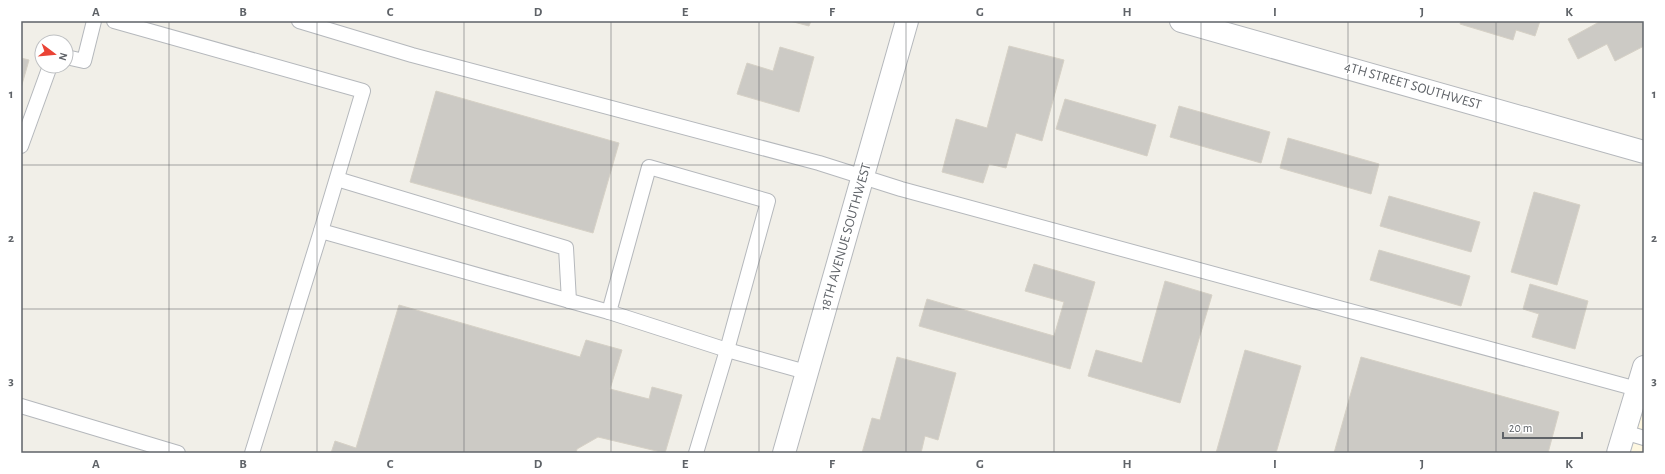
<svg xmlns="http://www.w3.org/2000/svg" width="1665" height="474" font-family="'Alegreya Sans',sans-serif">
<rect width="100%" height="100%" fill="#f1efe8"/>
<!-- commercial -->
<path fill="#fef7e0" d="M1644 407V453H1631Z"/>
<!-- building -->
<g fill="#cccac5" stroke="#d6d1c6">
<path d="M790 21H811L809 26Z"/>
<path d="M1461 21H1540L1535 36 1516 30 1513 40 1460 24Z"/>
<path d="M1601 21H1644V46L1615 61 1607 44 1578 59 1568 39Z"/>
<path d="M1009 46 1064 60 1042 141 1016 133 1006 168 989 164 983 183 942 172 956 119 987 128Z"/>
<path d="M780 47 814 57 799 112 737 94 747 63 773 71Z"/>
<path d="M21 58 29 60 21 88Z"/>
<path d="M436 91 619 143 593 233 410 182Z"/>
<path d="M1065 99 1156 125 1147 156 1056 129Z"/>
<path d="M1179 106 1270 132 1261 163 1170 137Z"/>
<path d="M1288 138 1379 164 1371 194 1280 168Z"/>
<path d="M1534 192 1580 205 1557 285 1511 272Z"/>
<path d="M1389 196 1480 222 1471 252 1380 226Z"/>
<path d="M1379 250 1470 276 1461 306 1370 280Z"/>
<path d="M1034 264 1095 282 1070 369 919 326 927 299 1054 336 1064 302 1025 291Z"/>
<path d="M1165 281 1212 295 1180 403 1088 376 1096 350 1142 363Z"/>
<path d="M1530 284 1588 301 1575 349 1532 337 1539 314 1523 309Z"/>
<path d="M399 305 580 357 586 340 622 350 610 389 649 399 652 387 682 395 665 453 598 437 577 449 576 453H331L335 441 356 448Z"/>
<path d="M1245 350 1301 366 1276 453H1216Z"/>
<path d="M897 357 956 373 938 440 925 436 921 453H862L872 418 880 420Z"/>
<path d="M1361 357 1559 412 1548 453H1334Z"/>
</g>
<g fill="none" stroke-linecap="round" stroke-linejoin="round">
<!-- lane casing -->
<g stroke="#b5b8bc" stroke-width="16">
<g id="lane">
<path d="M114 21 363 91 321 231"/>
<path d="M299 21 412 55 819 163 901 189 1637 389"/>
<path d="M66 57 84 61 94 21"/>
<path d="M21 146 50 66"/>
<path d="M337 179 566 248 569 301"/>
<path d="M609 312 649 167 768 201 727 350 696 453"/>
<path d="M21 406 178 453"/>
<path d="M1624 432 1644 438"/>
<path d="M252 453 321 231 609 312 727 350 806 372"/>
</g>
</g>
<!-- street casing -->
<g stroke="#b5b8bc" stroke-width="24">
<g id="street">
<path d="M1181 21 1644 152"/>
<path d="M784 453 907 21"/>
<path d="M1618 453 1644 367"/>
</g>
</g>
<!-- lane -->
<use href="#lane" stroke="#fff" stroke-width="14"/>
<!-- street -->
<use href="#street" stroke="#fff" stroke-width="22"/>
</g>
<!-- grid -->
<path fill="none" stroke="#5f6368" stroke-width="1" stroke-opacity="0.55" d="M169 21V453M317 21V453M464 21V453M611 21V453M759 21V453M906 21V453M1054 21V453M1201 21V453M1348 21V453M1496 21V453M21 165H1644M21 309H1644"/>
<g text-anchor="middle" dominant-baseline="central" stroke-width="3" stroke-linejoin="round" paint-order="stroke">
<!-- street labels -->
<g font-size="14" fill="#5f6368" stroke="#fff">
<text transform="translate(1413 86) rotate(16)">4TH STREET SOUTHWEST</text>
<text transform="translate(846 237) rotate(-74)">18TH AVENUE SOUTHWEST</text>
</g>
</g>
<!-- border -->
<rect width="1665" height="474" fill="none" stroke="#ffffff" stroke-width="44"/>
<!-- north arrow -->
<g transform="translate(54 54) rotate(106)"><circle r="19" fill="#ffffff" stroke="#bfc1c3"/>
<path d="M0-3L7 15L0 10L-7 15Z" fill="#ea4335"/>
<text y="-6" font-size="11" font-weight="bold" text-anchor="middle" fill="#5f6368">N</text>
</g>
<!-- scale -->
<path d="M1503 432v6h79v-6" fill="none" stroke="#5f6368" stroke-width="2"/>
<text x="1509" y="432" font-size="12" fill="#5f6368" stroke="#ffffff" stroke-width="3" paint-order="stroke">20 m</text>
<rect x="22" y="22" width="1621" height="430" fill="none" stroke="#5f6368" stroke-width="1.5"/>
<g font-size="13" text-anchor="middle" font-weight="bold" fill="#5f6368">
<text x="96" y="16">A</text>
<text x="243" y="16">B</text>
<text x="390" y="16">C</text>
<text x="538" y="16">D</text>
<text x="685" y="16">E</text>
<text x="832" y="16">F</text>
<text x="980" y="16">G</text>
<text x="1127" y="16">H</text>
<text x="1275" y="16">I</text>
<text x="1422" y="16">J</text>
<text x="1569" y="16">K</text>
<text x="11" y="98">1</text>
<text x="1654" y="98">1</text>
<text x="11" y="242">2</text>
<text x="1654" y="242">2</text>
<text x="11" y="385">3</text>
<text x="1654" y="385">3</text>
<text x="96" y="468">A</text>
<text x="243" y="468">B</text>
<text x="390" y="468">C</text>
<text x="538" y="468">D</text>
<text x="685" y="468">E</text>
<text x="832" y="468">F</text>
<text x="980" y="468">G</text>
<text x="1127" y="468">H</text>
<text x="1275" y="468">I</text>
<text x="1422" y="468">J</text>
<text x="1569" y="468">K</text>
</g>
</svg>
